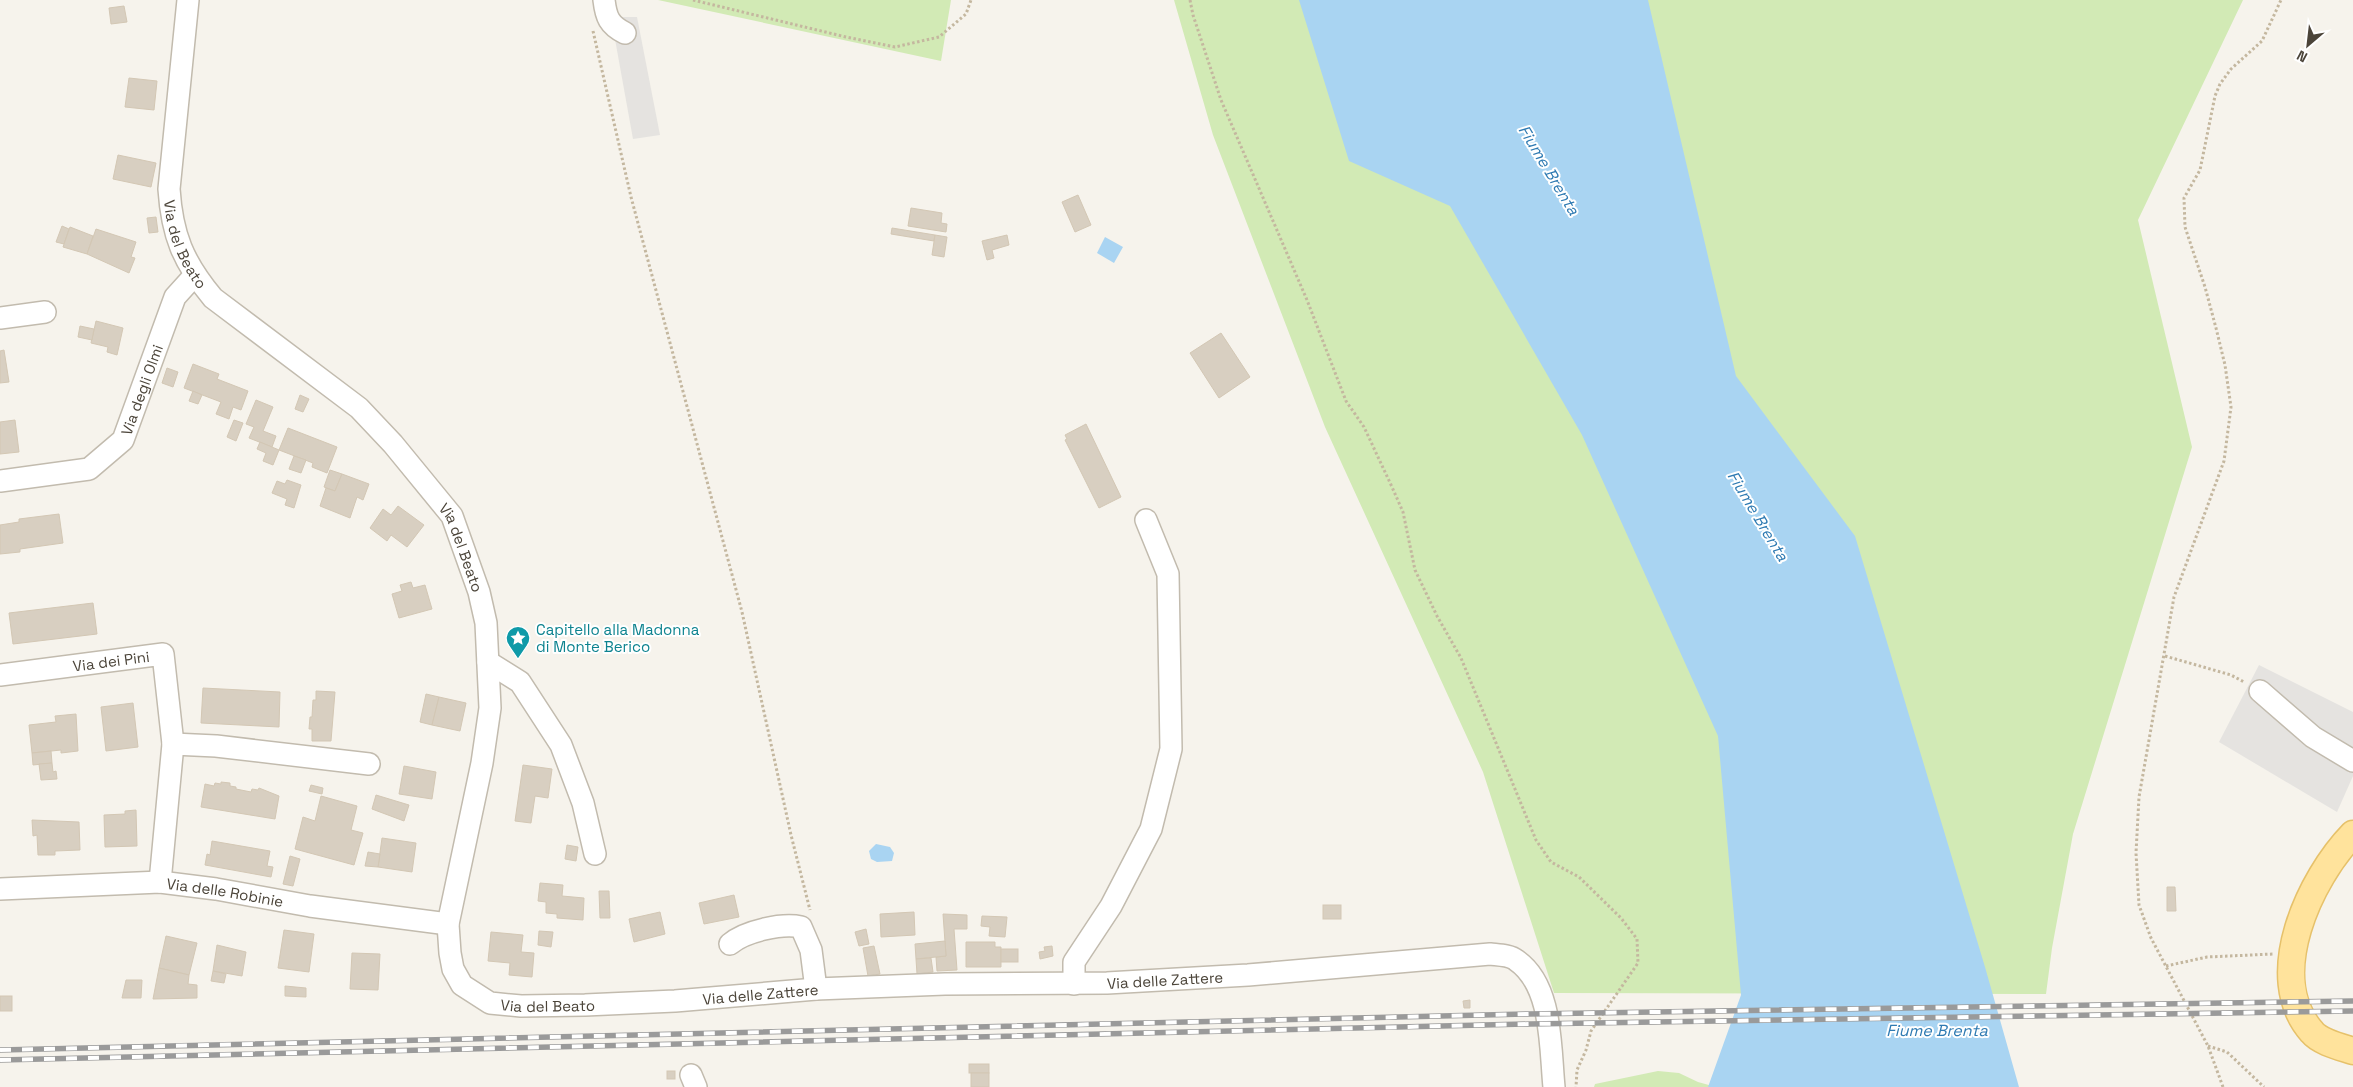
<svg xmlns="http://www.w3.org/2000/svg" width="2353" height="1087" font-family="'Space Grotesk',sans-serif">
<rect width="100%" height="100%" fill="#f6f3ec"/>
<!-- green -->
<g fill="#d2eab5">
<path d="M658 0H951L941 61Z"/>
<path d="M1174 0H2243L2138 220 2192 447 2073 834 2052 948 2046 994 1554 993 1483 772 1325 427 1213 135Z"/>
<path d="M1658 1071 1679 1073 1698 1082 1716 1087H1748H1594L1595 1084Z"/>
</g>
<!-- parking -->
<g fill="#e5e3e0">
<path d="M611 17H637L660 135 633 139Z"/>
<path d="M2259 665 2353 712V776L2337 812 2219 742Z"/>
</g>
<!-- water -->
<g fill="#a9d4f2">
<path d="M1299 0H1648L1736 376 1855 536 1985 967 2019 1087H1708L1741 995 1718 736 1582 435 1450 206 1349 161Z"/>
<path d="M1105 237 1123 247 1114 263 1097 253Z"/>
<path d="M876 844 890 847 894 853 892 861 877 862 871 859 869 851Z"/>
</g>
<!-- building -->
<g fill="#d8cfc1" stroke="#d3c7b4">
<path d="M124 6 127 22 111 24 109 8Z"/>
<path d="M129 78 157 81 154 110 125 107Z"/>
<path d="M118 155 156 163 151 187 113 179Z"/>
<path d="M1078 195 1091 225 1075 232 1062 202Z"/>
<path d="M911 208 942 213 941 223 947 224 946 232 908 226Z"/>
<path d="M156 217 158 232 149 233 147 218Z"/>
<path d="M62 226 69 229 64 244 56 242Z"/>
<path d="M70 227 93 236 87 254 63 247Z"/>
<path d="M892 228 935 235 934 241 891 234Z"/>
<path d="M96 229 136 242 131 257 135 258 129 273 87 254Z"/>
<path d="M935 235 947 237 944 257 932 255Z"/>
<path d="M1007 235 1009 245 992 250 994 258 987 260 982 241Z"/>
<path d="M96 321 123 328 117 355 107 352 108 347 91 343Z"/>
<path d="M80 326 94 329 92 340 78 337Z"/>
<path d="M1221 333 1250 377 1219 398 1190 353Z"/>
<path d="M4 350 9 382 0 383V351Z"/>
<path d="M193 364 219 374 217 379 248 391 241 410 233 407 229 419 216 414 221 402 184 388Z"/>
<path d="M167 368 178 372 173 387 162 383Z"/>
<path d="M193 391 202 395 198 404 189 401Z"/>
<path d="M300 395 309 399 303 412 295 409Z"/>
<path d="M256 400 273 407 263 431 276 436 272 447 249 438 254 427 246 424Z"/>
<path d="M15 420 19 452 0 454V422Z"/>
<path d="M234 420 243 423 236 441 227 437Z"/>
<path d="M1086 424 1121 497 1099 508 1065 440 1067 439 1065 435Z"/>
<path d="M288 428 337 447 327 473 312 467 313 463 279 450Z"/>
<path d="M260 442 279 450 273 465 263 461 266 453 257 449Z"/>
<path d="M294 456 306 460 301 473 289 469Z"/>
<path d="M330 470 342 474 335 491 324 487Z"/>
<path d="M342 474 369 484 363 500 357 497 350 518 320 506 326 488 335 491Z"/>
<path d="M287 480 301 485 294 508 285 505 287 499 272 493 277 481 285 484Z"/>
<path d="M398 506 424 525 407 547 391 535 387 541 370 528 383 509 391 515Z"/>
<path d="M59 514 63 543 20 549V552L0 554V525L19 522V519Z"/>
<path d="M411 582 413 588 425 585 432 609 399 618 392 594 402 591 400 585Z"/>
<path d="M93 603 97 634 13 644 9 613Z"/>
<path d="M203 688 280 692 279 727 201 723Z"/>
<path d="M316 691 335 692 331 741H312V729H309L310 717H312L313 700H316Z"/>
<path d="M426 694 439 697 432 725 420 722Z"/>
<path d="M439 697 466 703 460 731 432 725Z"/>
<path d="M133 703 138 747 106 751 101 707Z"/>
<path d="M76 714 78 751 61 753V750L32 753 29 725 56 722 55 716Z"/>
<path d="M51 751 52 763 33 765 32 753Z"/>
<path d="M52 763 53 772 56 771 57 779 41 780 39 764Z"/>
<path d="M523 765 552 769 548 798 535 796 531 823 515 821Z"/>
<path d="M404 766 436 772 432 799 399 794Z"/>
<path d="M221 782 230 783V786L236 787V789L251 792 252 789 258 790 259 788 279 796 275 819 201 807 205 784 214 786 215 783 221 784Z"/>
<path d="M311 785 323 788 322 794 309 791Z"/>
<path d="M376 795 409 805 404 821 372 809Z"/>
<path d="M321 796 357 806 351 830 363 833 354 865 295 849 303 817 315 821Z"/>
<path d="M136 810 137 846 105 847 104 815 125 814V811Z"/>
<path d="M32 820 79 822 80 850 55 851V855H38L37 835 33 836Z"/>
<path d="M382 838 416 843 412 872 378 867Z"/>
<path d="M212 841 270 851 267 866 273 867 271 877 205 865 207 854 210 855Z"/>
<path d="M567 845 578 847 576 861 565 859Z"/>
<path d="M368 852 380 854 378 867 365 866Z"/>
<path d="M290 856 300 859 293 886 283 884Z"/>
<path d="M540 883 563 885 562 896 584 898 583 920 557 918V914L546 913V902L538 901Z"/>
<path d="M2167 887H2175L2176 911H2167Z"/>
<path d="M599 891H609L610 918H600Z"/>
<path d="M734 895 739 917 704 924 699 903Z"/>
<rect x="1323" y="905" width="18" height="14"/>
<path d="M660 912 665 934 634 942 629 919Z"/>
<path d="M914 912 915 935 881 937 880 914Z"/>
<path d="M943 914 967 915V929H954L957 970 937 971 936 957 946 956Z"/>
<path d="M982 916 1007 917 1005 937 989 936 990 927 981 926Z"/>
<path d="M866 929 869 944 859 946 855 932Z"/>
<path d="M284 930 314 934 309 972 278 968Z"/>
<path d="M539 931 553 932 551 947 538 945Z"/>
<path d="M491 932 523 935 521 952 534 953 532 977 509 975 510 963 488 961Z"/>
<path d="M166 936 197 943 189 975 159 968Z"/>
<path d="M945 941 946 956 916 959 915 944Z"/>
<path d="M966 942H995V947H1001V967H966Z"/>
<path d="M217 945 246 952 242 976 213 971Z"/>
<path d="M874 946 880 974 868 976 863 948Z"/>
<path d="M1052 946 1053 956 1040 959 1039 952 1045 951 1044 947Z"/>
<rect x="1001" y="949" width="17" height="13"/>
<path d="M352 953 380 954 378 990 350 989Z"/>
<path d="M931 958 933 972 917 974 916 959Z"/>
<path d="M159 968 189 975 188 984 197 985V998L153 999Z"/>
<path d="M213 971 226 974 224 983 211 981Z"/>
<path d="M126 980H142L141 998H122Z"/>
<path d="M285 986 306 988V997L285 996Z"/>
<rect x="0" y="996" width="12" height="15"/>
<path d="M1470 1000V1008H1464L1463 1001Z"/>
<rect x="969" y="1064" width="20" height="9"/>
<rect x="667" y="1071" width="8" height="8"/>
<rect x="971" y="1073" width="18" height="14"/>
</g>
<g fill="none" stroke-linecap="round" stroke-linejoin="round">
<!-- minor casing -->
<g stroke="#c2bbae" stroke-width="24">
<g id="minor">
<path id="s1" d="M188 0 169 189C172 235 183 262 213 298L359 408 393 444 452 516 479 592 486 623 490 708 482 763 448 924 450 953 453 969 462 985 490 1003 521 1006 585 1005 675 1001 816 989 945 984 1107 983 1248 975 1490 954C1498 955 1510 955 1516 960 1553 985 1550 1048 1554 1087"/>
<path d="M604 0C606 17 609 25 625 33"/>
<path d="M0 318 45 312"/>
<path id="s2" d="M0 481 89 469 123 440 175 297 194 276"/>
<path d="M488 662 520 682 561 745 583 803 595 854"/>
<path id="s3" d="M0 675 163 654 173 744 160 882"/>
<path d="M2260 691 2313 737 2353 761"/>
<path d="M173 744 216 746 369 764"/>
<path id="s4" d="M0 889 160 882 216 889 310 906 448 924"/>
<path d="M730 944C745 931 782 923 801 927L811 950 816 989"/>
<path d="M1074 984V962L1111 906 1151 829 1171 749 1168 574 1146 520"/>
<path d="M691 1075 696 1087"/>
</g>
</g>
<!-- major casing -->
<g stroke="#e6c16a" stroke-width="29">
<path id="major" d="M2353 834C2310 878 2263 977 2312 1032 2320 1042 2341 1047 2353 1051"/>
</g>
<!-- path -->
<g stroke="#c4b79f" stroke-width="3" stroke-dasharray="2.5 2.5" stroke-linecap="butt">
<path d="M693 0 846 37 895 47 939 37 966 14 971 0"/>
<path d="M1190 0 1193 15 1221 100 1307 300 1346 401 1364 427 1392 487 1403 512 1415 570 1437 616 1461 658 1536 840 1551 862 1579 877 1621 918 1637 939 1638 963 1591 1031 1586 1050 1577 1070 1576 1087"/>
<path d="M593 31 631 197 742 612 791 835 810 910"/>
<path d="M2165 656 2231 675 2244 682"/>
<path d="M2166 966 2207 957 2273 954"/>
<path d="M2208 1046 2227 1052 2264 1087"/>
<path d="M2223 1087 2208 1046 2151 938 2139 905 2136 853 2139 797 2174 597 2224 461 2231 407 2225 365 2216 328 2205 287 2185 227 2184 198 2200 170 2215 96 2220 84 2231 69 2262 41 2281 0"/>
</g>
<!-- minor -->
<use href="#minor" stroke="#fff" stroke-width="21"/>
<!-- major -->
<use href="#major" stroke="#ffe39c" stroke-width="26"/>
<!-- rail casing -->
<g stroke="#9a9a9a" stroke-width="5.5">
<g id="rail">
<path d="M0 1050 1529 1014 2353 1001"/>
<path d="M0 1060 1530 1024 2353 1011"/>
</g>
</g>
<!-- rail -->
<use href="#rail" stroke="#fff" stroke-width="4" stroke-dasharray="11" stroke-linecap="butt"/>
</g>
<!-- icons -->
<defs>
<g id="sight-pin" transform="scale(1.25)"><path d="M0 17L-7.5 6A9.5 9.5 0 1 1 7.5 6Z" fill="#0f9aa8" stroke="#fff"/><path d="M0-6L1.8-2.2L6-1.7L2.9 1.2L3.7 5.4L0 3.3L-3.7 5.4L-2.9 1.2L-6-1.7L-1.8-2.2Z" fill="#fff"/></g>
</defs>
<g fill-rule="evenodd">
<use href="#sight-pin" x="518" y="638"/>
</g>
<g text-anchor="middle" dominant-baseline="central" stroke-width="4" stroke-linejoin="round" paint-order="stroke">
<!-- street labels -->
<g font-size="15" fill="#4b4439" stroke="#fff">
<text stroke="none"><textPath href="#s1" startOffset="248">Via del Beato</textPath></text>
<text stroke="none"><textPath href="#s2" startOffset="188">Via degli Olmi</textPath></text>
<text stroke="none"><textPath href="#s1" startOffset="668">Via del Beato</textPath></text>
<text stroke="none"><textPath href="#s3" startOffset="112">Via dei Pini</textPath></text>
<text stroke="none"><textPath href="#s4" startOffset="226">Via delle Robinie</textPath></text>
<text stroke="none"><textPath href="#s1" startOffset="1826">Via delle Zattere</textPath></text>
<text stroke="none"><textPath href="#s1" startOffset="1421">Via delle Zattere</textPath></text>
<text stroke="none"><textPath href="#s1" startOffset="1208">Via del Beato</textPath></text>
</g>
<!-- culture labels -->
<g font-size="15" fill="#0d838f" stroke="#fff" text-anchor="start">
<text x="536" y="629">Capitello alla Madonna<tspan x="536" dy="17">di Monte Berico</tspan></text>
</g>
<!-- water labels -->
<g font-size="16" font-style="italic" fill="#2e7ab2" stroke="#fff">
<text transform="translate(1549 170) rotate(59)">Fiume Brenta</text>
<text transform="translate(1758 516) rotate(59)">Fiume Brenta</text>
<text x="1937" y="1030">Fiume Brenta</text>
</g>
</g>
<!-- north arrow -->
<g transform="translate(2308 45) rotate(208)" stroke="#ffffff" stroke-width="4" paint-order="stroke">
<path d="M0-4L9 19L0 12L-9 19Z" fill="#4b4439"/>
<text y="-8" font-size="14" font-weight="bold" text-anchor="middle" fill="#4b4439">N</text>
</g>
</svg>
